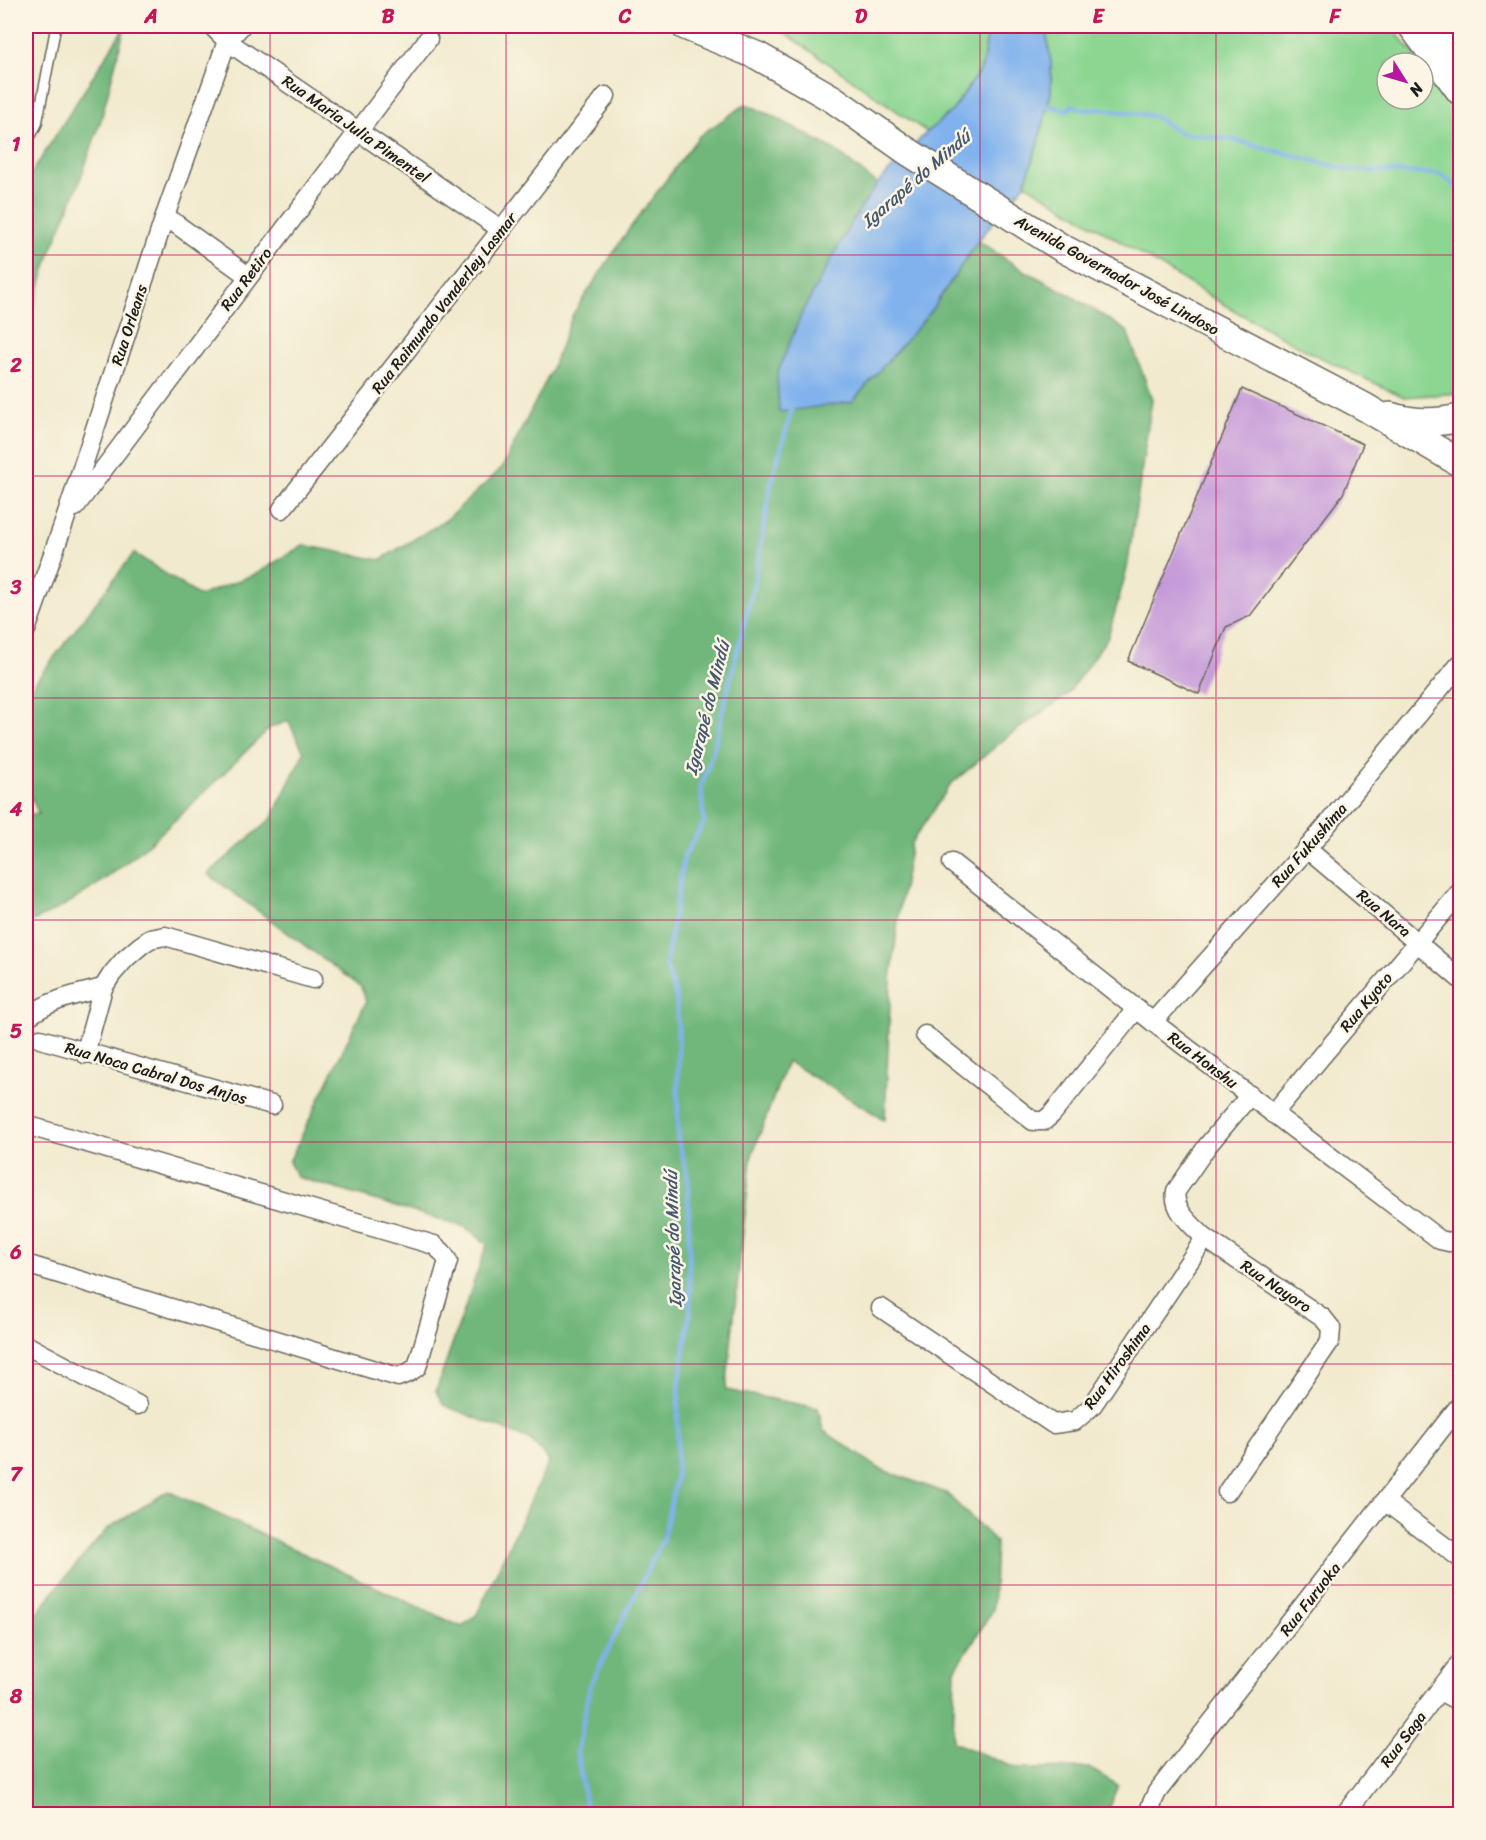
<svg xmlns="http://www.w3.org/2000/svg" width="1486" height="1840" font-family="Sriracha,sans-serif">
<rect width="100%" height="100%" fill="#fcf5e5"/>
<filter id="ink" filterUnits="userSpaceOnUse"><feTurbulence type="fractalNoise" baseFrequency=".0167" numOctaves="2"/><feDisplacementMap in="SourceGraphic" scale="12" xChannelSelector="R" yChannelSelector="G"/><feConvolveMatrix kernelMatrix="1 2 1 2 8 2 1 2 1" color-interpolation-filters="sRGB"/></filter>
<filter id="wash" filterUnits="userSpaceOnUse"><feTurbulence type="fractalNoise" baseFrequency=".008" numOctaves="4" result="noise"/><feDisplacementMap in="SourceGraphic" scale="24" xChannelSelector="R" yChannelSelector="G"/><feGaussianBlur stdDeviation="1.35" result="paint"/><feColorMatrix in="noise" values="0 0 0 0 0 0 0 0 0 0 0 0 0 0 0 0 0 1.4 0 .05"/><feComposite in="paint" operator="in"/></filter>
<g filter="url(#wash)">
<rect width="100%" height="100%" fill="#f1eace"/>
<!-- green -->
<g fill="#8cd692" stroke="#547957" stroke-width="1.5">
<path d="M775 26H987L988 31 982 67 953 110 927 132Z"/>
<path d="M1045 26H1390L1422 63H1387V99H1423V64L1460 109V393L1404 397 1311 353 1228 307 1025 184C1034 155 1045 125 1050 95 1054 72 1048 48 1045 26Z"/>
</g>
<!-- forest -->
<g fill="#71b77c" stroke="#466a4c" stroke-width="1.5">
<path d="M125 26 101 120 78 186 51 251 26 331V182Z"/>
<path d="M746 104 775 117 833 149 877 184 853 220 803 311 928 315 978 241 1018 267 1070 295 1127 331 1152 399 1127 569 1108 637 1067 695 1007 737 951 784 911 843 899 912 891 981 885 1120 787 1061 751 1158 726 1390 818 1408 823 1430 880 1469 946 1493 996 1542 993 1610 955 1670 953 1742 1018 1769 1089 1768 1118 1785 1106 1814H26V1628L53 1592 107 1529 168 1491 462 1627 477 1614 549 1461 530 1440 443 1405 436 1391 487 1244 465 1227 297 1177 289 1162 366 1002 361 987 208 874 271 819 304 752 288 721 270 728C200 795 116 889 26 924V814H39L26 788V694L134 553 199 596 258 573 303 545 380 560 446 520 502 468 550 373 573 314 627 232 699 136Z"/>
</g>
<!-- water -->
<path fill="#81b2ed" stroke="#4e6784" stroke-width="1.5" d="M987 26H1045L1051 62V93L1038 143 1025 184 978 241 928 315 852 402 779 412 777 374 803 311 853 220 877 184 927 132 953 110 982 67 988 31Z"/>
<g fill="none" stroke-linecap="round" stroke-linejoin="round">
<!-- stream -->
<g stroke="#81b2ed" stroke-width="4.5">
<path d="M1043 105 1068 110 1072 105 1083 110 1101 109 1154 116 1180 133 1230 139 1349 170 1440 174 1460 189"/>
<path d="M587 1814 577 1753 590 1686 663 1539 676 1479 679 1386 690 1311 688 1177 678 1140V1028L676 998 666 965 684 856 704 823 701 787 713 751 736 656 755 579 771 484 793 405"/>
</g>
</g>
<g id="blocks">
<!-- building -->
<path fill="#c59ad9" d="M1242 389 1363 444 1343 494 1250 616 1226 627 1199 694 1128 661Z"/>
</g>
</g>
<g filter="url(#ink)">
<use href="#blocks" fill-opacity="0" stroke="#67645a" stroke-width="1.5"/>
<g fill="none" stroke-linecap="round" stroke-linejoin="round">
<!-- service casing -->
<g stroke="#67645a" stroke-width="12">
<path id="service" d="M26 145 37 124 56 26"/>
</g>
<!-- minor casing -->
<g stroke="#67645a" stroke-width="21">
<g id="minor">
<path d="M212 26 227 41 502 230"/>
<path d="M165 216 248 276"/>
<path d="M75 507 428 39"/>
<path d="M282 509 606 96"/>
<path d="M26 630 65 520 165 216 227 41 241 26"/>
<path d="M1307 849 1460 979"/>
<path d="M952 863 1153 1022 1440 1240 1449 1242 1460 1239"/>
<path d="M26 1018C49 1000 74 995 103 988"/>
<path d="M1153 1022 1307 849 1460 664"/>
<path d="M925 1035 1033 1121H1044L1052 1114 1137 1008"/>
<path d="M40 1039 272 1105"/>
<path d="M85 1054 103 988 112 974 125 959 140 946 150 939 165 936 313 979"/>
<path d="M1273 1114 1460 892"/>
<path d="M26 1125 434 1245 442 1252 448 1261 417 1367 408 1373 398 1377 26 1264"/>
<path d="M881 1308 1053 1424 1075 1421 1092 1406 1205 1238"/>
<path d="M26 1345 138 1405"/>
<path d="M1227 1492 1330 1341 1331 1328 1323 1318 1205 1238C1193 1226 1172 1210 1176 1191L1208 1145 1250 1095"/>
<path d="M1386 1502 1460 1558"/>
<path d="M1440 1691 1460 1702"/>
<path d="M1153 1814 1151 1805 1157 1792 1460 1405"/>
<path d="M1345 1814 1460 1663"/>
</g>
</g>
<!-- secondary casing -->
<g stroke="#67645a" stroke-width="30">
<g id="secondary">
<path d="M685 26 758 56 833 99 907 151 1062 248 1363 406 1460 463"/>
<path d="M1412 26 1460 91"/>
<path d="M1436 26 1460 56"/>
<path d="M1390 416C1412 423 1438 423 1460 418"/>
</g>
</g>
<!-- service -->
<use href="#service" stroke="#fff" stroke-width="9"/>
<!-- minor -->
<use href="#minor" stroke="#fff" stroke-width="18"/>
<!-- secondary -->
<use href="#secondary" stroke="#fff" stroke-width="27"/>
</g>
</g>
<!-- grid -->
<path fill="none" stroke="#c2185b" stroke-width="1.5" stroke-opacity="0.55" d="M270 26V1814M506 26V1814M743 26V1814M980 26V1814M1216 26V1814M26 255H1460M26 476H1460M26 698H1460M26 920H1460M26 1142H1460M26 1364H1460M26 1585H1460"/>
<g text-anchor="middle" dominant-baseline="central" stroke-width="5" stroke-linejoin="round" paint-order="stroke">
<!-- street labels -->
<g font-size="16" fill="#1c1c1c" stroke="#fcf5e5">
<text transform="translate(356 129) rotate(35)">Rua Maria Julia Pimentel</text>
<text transform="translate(1117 275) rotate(29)">Avenida Governador José Lindoso</text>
<text transform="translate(246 279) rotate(-53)">Rua Retiro</text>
<text transform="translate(444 303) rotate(-52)">Rua Raimundo Vanderley Lasmar</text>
<text transform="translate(129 325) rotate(-72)">Rua Orleans</text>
<text transform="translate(1309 845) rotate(-49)">Rua Fukushima</text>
<text transform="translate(1384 913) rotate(40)">Rua Nara</text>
<text transform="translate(1366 1002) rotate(-50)">Rua Kyoto</text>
<text transform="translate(1203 1060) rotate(37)">Rua Honshu</text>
<text transform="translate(156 1073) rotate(16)">Rua Noca Cabral Dos Anjos</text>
<text transform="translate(1276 1286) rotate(34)">Rua Nayoro</text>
<text transform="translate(1117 1366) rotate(-54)">Rua Hiroshima</text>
<text transform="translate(1310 1599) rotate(-52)">Rua Furuoka</text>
<text transform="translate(1403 1739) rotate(-53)">Rua Saga</text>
</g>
<!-- water labels -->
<g font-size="18" font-style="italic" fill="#445870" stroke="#fcf5e5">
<text transform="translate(916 179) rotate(-41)">Igarapé do Mindú</text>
<text transform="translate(707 708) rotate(-76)">Igarapé do Mindú</text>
<text transform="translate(673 1239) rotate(-92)">Igarapé do Mindú</text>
</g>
</g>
<!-- margin -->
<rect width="1486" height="1840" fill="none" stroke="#fcf5e5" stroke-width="66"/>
<!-- north arrow -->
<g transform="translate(1405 81) rotate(127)"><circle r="28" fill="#fcf5e5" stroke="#a29e95" stroke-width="1.5"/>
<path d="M0-4.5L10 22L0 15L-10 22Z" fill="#b5179e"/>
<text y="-9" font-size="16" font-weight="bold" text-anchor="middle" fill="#1c1c1c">N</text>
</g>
<rect x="33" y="33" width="1420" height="1774" fill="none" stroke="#c2185b" stroke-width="2"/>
<g font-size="20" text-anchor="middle" font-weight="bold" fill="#c2185b">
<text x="151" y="23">A</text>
<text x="388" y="23">B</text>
<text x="625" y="23">C</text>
<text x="861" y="23">D</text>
<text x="1098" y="23">E</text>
<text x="1335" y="23">F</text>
<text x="16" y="151">1</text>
<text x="16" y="372">2</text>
<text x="16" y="594">3</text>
<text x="16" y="816">4</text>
<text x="16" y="1038">5</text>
<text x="16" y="1259">6</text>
<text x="16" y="1481">7</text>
<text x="16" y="1703">8</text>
</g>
</svg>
